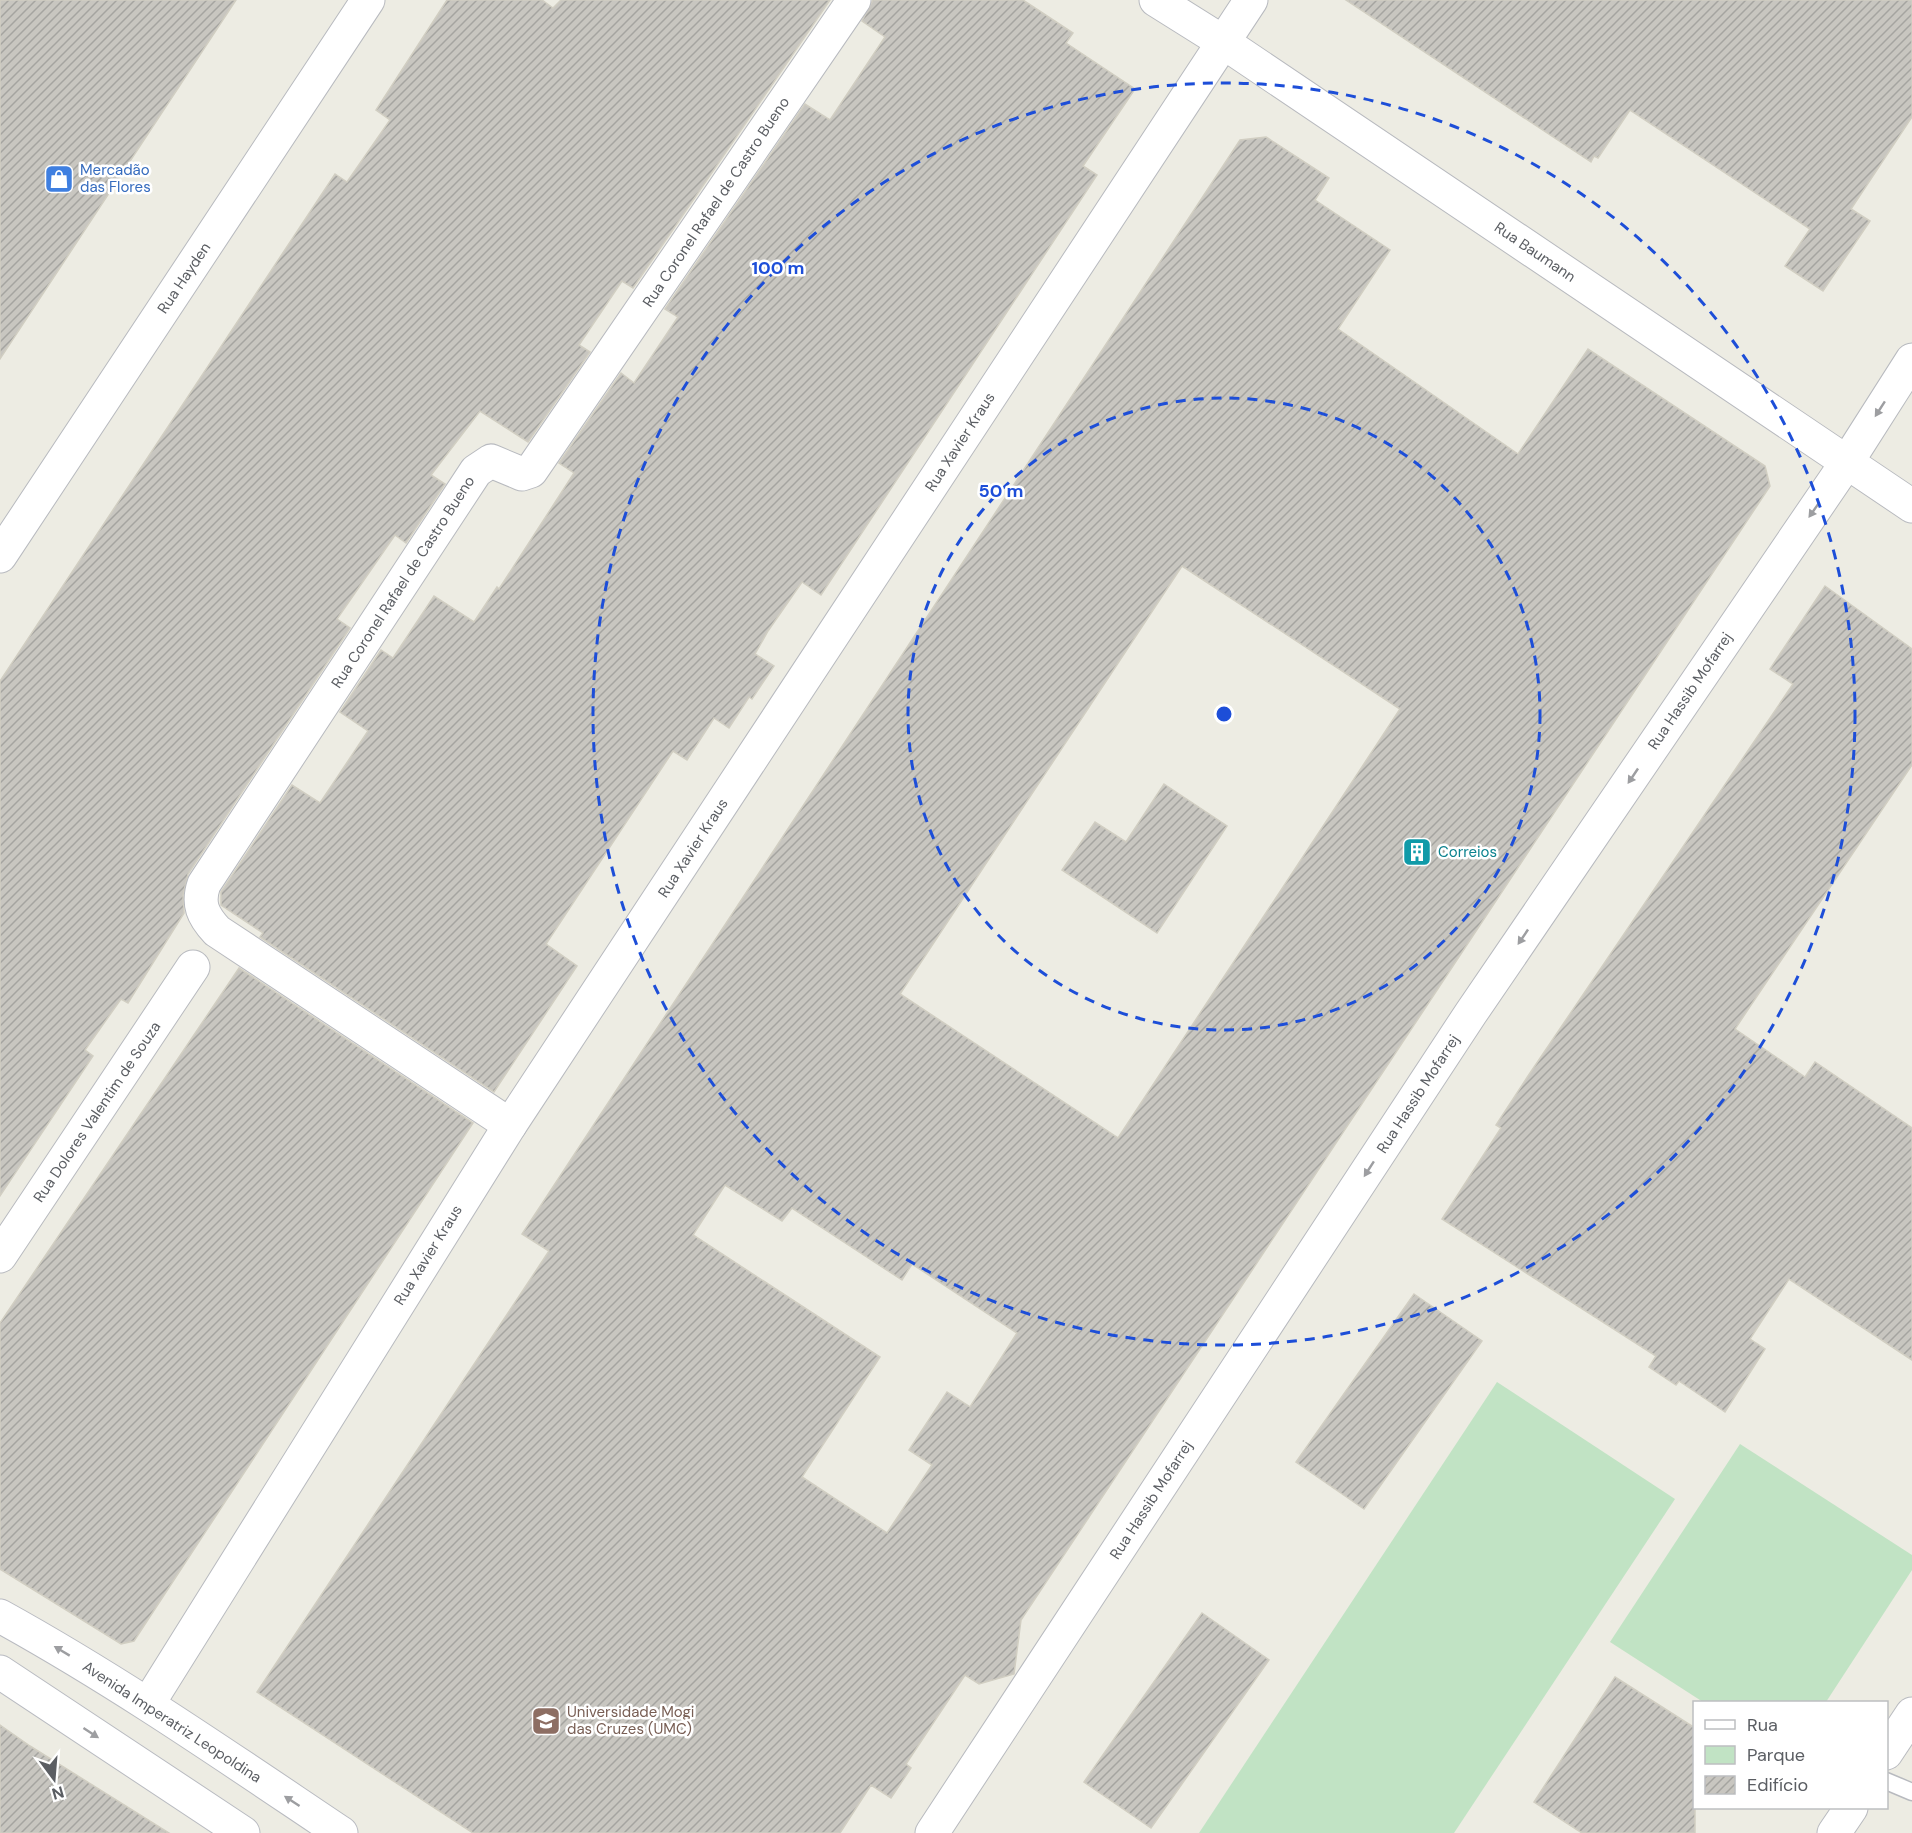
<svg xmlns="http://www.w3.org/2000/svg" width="1912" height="1833" font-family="'DM Sans',sans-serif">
<defs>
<pattern id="building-hatch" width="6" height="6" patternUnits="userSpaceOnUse" patternTransform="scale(1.5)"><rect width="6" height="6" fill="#c8c6c0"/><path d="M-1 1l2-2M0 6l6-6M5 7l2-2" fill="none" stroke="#a5a4a0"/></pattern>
</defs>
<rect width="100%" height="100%" fill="#edece3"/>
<!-- green -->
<g fill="#c1e3c4">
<path d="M1497 1382 1675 1499 1454 1833H1199Z"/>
<path d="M1740 1444 1912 1555V1570L1826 1702H1703L1610 1642Z"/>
</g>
<!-- building -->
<g fill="url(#building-hatch)" stroke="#d1cec2" stroke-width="1.5" fill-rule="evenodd">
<path d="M0 0H236L0 359Z"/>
<path d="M447 0H542L553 8 561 0H830L633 288 622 281 579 345 590 352 528 442 480 411 431 475 445 484 406 543 395 535 337 619 350 628 188 874 183 895 184 913 128 1003 121 999 85 1050 93 1056 0 1196V681L335 174 347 182 390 120 376 110Z"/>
<path d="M873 0H1023L1073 33 1066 43 1135 89 1083 166 1097 175 821 595 802 582 768 631 755 654 774 666 752 699 749 697 729 728 714 718 687 760 673 751 546 944 577 966 494 1092 260 937 263 933 221 905V892L292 785 320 803 368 731 340 712 381 650 393 658 434 596 474 622 497 587 499 589 574 473 559 463 621 373 634 383 678 317 665 309 805 104 830 120 885 37 862 21Z"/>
<path d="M1346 0H1912V117L1851 209 1870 221 1823 291 1785 266 1810 229 1630 110 1598 158 1594 156 1591 162Z"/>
<path d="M1266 137 1329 178 1315 200 1390 250 1338 329 1518 454 1588 349 1765 466 1770 486 1021 1620 1014 1674 979 1684 965 1675 906 1764 911 1768 891 1798 871 1785 840 1833H473L257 1692 549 1251 522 1234 1240 140ZM1182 566 1400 709 1118 1138 900 994ZM725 1185 782 1221 792 1208 902 1280 912 1264 1017 1333 970 1407 947 1392 909 1450 932 1465 887 1533 802 1477 880 1357 693 1235Z"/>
<path d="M1825 586 1912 649V765L1735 1029 1805 1077 1815 1062 1912 1128V1360L1789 1279 1750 1339 1765 1349 1725 1412 1679 1381 1676 1385 1649 1367 1656 1356 1442 1219 1501 1128 1496 1125 1528 1076 1793 684 1770 669Z"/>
<path d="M1164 784 1227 826 1157 933 1062 870 1095 822 1126 842Z"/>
<path d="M239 968 473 1123 134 1641 121 1644 0 1569V1323Z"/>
<path d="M1414 1294 1482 1341 1364 1509 1296 1462Z"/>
<path d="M1202 1613 1269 1660 1151 1828 1084 1782Z"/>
<path d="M1615 1677 1695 1728V1833H1582L1534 1802Z"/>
<path d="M0 1725 30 1746 169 1833H0Z"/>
</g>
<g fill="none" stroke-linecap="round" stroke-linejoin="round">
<!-- lane casing -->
<g stroke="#b8babf" stroke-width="19">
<path id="lane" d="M1886 1781 1912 1792"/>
</g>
<!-- street casing -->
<g stroke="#b8babf" stroke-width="35">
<g id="street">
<path d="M1156 0 1223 42 1912 506"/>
<path d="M0 556 368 0"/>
<path d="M510 1125 217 931C203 916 197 904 204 884L476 471 491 461 522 474 531 471 854 0"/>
<path d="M0 1256 193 967"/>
<path d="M148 1704 510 1125 1251 0"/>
<path d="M1886 1753 1912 1714"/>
<path d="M932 1833 1471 1013 1847 462 1912 360"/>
<path d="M1834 1833 1851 1808"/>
</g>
</g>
<!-- secondary casing -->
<g stroke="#b9bbc1" stroke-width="35">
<g id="secondary">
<path d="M0 1616C118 1681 229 1758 341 1833"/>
<path d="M0 1672 243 1833"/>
</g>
</g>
<!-- lane -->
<use href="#lane" stroke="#fff" stroke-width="16"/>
<!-- street -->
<use href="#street" stroke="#fff" stroke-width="33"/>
<!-- secondary -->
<use href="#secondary" stroke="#fff" stroke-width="33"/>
</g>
<!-- one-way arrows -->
<defs><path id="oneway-solid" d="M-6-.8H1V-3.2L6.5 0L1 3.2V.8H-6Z" transform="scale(1.5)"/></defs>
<g fill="#9d9ea1">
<use href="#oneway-solid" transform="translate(1880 409) rotate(123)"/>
<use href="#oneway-solid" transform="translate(1814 510) rotate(125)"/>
<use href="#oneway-solid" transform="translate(1633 776) rotate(124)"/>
<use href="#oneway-solid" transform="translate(1523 937) rotate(124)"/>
<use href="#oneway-solid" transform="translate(1369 1169) rotate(123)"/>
<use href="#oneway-solid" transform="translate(62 1651) rotate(-149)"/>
<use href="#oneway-solid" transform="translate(91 1733) rotate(33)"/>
<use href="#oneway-solid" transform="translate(292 1801) rotate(-147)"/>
</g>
<!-- distance rings -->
<g fill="none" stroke="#1d4ed8" stroke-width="3" stroke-dasharray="10 8">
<circle cx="1224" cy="714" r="316"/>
<circle cx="1224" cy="714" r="631"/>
</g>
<!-- icons -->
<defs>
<g id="shop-square" transform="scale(1.5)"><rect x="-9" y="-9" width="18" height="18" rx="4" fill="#3f7fe0" stroke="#fff"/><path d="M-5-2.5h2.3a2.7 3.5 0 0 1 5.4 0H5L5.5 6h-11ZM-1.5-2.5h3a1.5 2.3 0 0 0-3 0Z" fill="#fff"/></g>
<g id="building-square" transform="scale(1.5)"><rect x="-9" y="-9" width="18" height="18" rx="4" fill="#0f9aa8" stroke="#fff"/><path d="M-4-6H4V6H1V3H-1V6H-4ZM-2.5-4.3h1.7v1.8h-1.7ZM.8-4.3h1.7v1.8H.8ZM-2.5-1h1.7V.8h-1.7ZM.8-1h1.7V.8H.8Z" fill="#fff"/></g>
<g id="university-square" transform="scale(1.5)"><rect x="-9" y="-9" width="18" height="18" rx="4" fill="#8d6e63" stroke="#fff"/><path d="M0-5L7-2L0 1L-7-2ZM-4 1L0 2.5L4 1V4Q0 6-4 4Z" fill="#fff"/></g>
</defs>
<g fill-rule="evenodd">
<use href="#shop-square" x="59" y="179"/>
<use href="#building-square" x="1417" y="852"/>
<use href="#university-square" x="546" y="1721"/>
</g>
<g text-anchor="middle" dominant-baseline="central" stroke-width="5" stroke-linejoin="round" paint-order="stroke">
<!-- shop labels -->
<g font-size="15" fill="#366cbe" stroke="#fff" text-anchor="start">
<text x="80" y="170">Mercadão<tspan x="80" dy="17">das Flores</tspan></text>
</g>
<!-- street labels -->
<g font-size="15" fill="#5b5e63" stroke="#fff">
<text transform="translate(716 202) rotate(-56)">Rua Coronel Rafael de Castro Bueno</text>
<text transform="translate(1535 252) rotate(34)">Rua Baumann</text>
<text transform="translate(184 278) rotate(-56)">Rua Hayden</text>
<text transform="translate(960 442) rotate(-57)">Rua Xavier Kraus</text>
<text transform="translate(403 582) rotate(-57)">Rua Coronel Rafael de Castro Bueno</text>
<text transform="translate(1690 691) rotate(-56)">Rua Hassib Mofarrej</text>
<text transform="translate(693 848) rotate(-57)">Rua Xavier Kraus</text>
<text transform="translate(1418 1094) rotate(-57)">Rua Hassib Mofarrej</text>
<text transform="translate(97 1112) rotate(-56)">Rua Dolores Valentim de Souza</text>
<text transform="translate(428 1255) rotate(-58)">Rua Xavier Kraus</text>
<text transform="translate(1151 1500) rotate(-57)">Rua Hassib Mofarrej</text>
<text transform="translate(172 1722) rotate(33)">Avenida Imperatriz Leopoldina</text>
</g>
<!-- culture labels -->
<g font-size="15" fill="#0d838f" stroke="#fff" text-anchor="start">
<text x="1438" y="852">Correios</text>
</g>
<!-- education labels -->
<g font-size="15" fill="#785e54" stroke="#fff" text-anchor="start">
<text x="567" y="1712">Universidade Mogi<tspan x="567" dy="17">das Cruzes (UMC)</tspan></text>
</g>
</g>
<circle cx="1224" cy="714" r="9" fill="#1d4ed8" stroke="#fff" stroke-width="3"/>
<g font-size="18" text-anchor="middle" font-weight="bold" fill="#1d4ed8" stroke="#fff" stroke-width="5" stroke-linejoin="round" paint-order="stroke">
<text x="778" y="274">100 m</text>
<text x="1001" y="497">50 m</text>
</g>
<!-- legend -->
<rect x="1693" y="1701" width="195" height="108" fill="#ffffff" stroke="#bdbfc1" stroke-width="1.5"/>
<rect x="1705" y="1720" width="30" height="9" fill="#ffffff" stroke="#bdbfc1" stroke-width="1.5"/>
<text x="1747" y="1731" font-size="18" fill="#5b5e63">Rua</text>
<rect x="1705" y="1746" width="30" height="18" fill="#c1e3c4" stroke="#bdbfc1" stroke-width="1.5"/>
<text x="1747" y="1761" font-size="18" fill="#5b5e63">Parque</text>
<rect x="1705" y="1776" width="30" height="18" fill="url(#building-hatch)" stroke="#bdbfc1" stroke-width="1.5"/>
<text x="1747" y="1791" font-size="18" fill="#5b5e63">Edifício</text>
<!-- north arrow -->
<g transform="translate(54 1779) rotate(164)" stroke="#ffffff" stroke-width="4.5" paint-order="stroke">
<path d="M0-4.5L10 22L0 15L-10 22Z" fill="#5b5e63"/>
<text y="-9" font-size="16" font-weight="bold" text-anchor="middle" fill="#5b5e63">N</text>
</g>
</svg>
